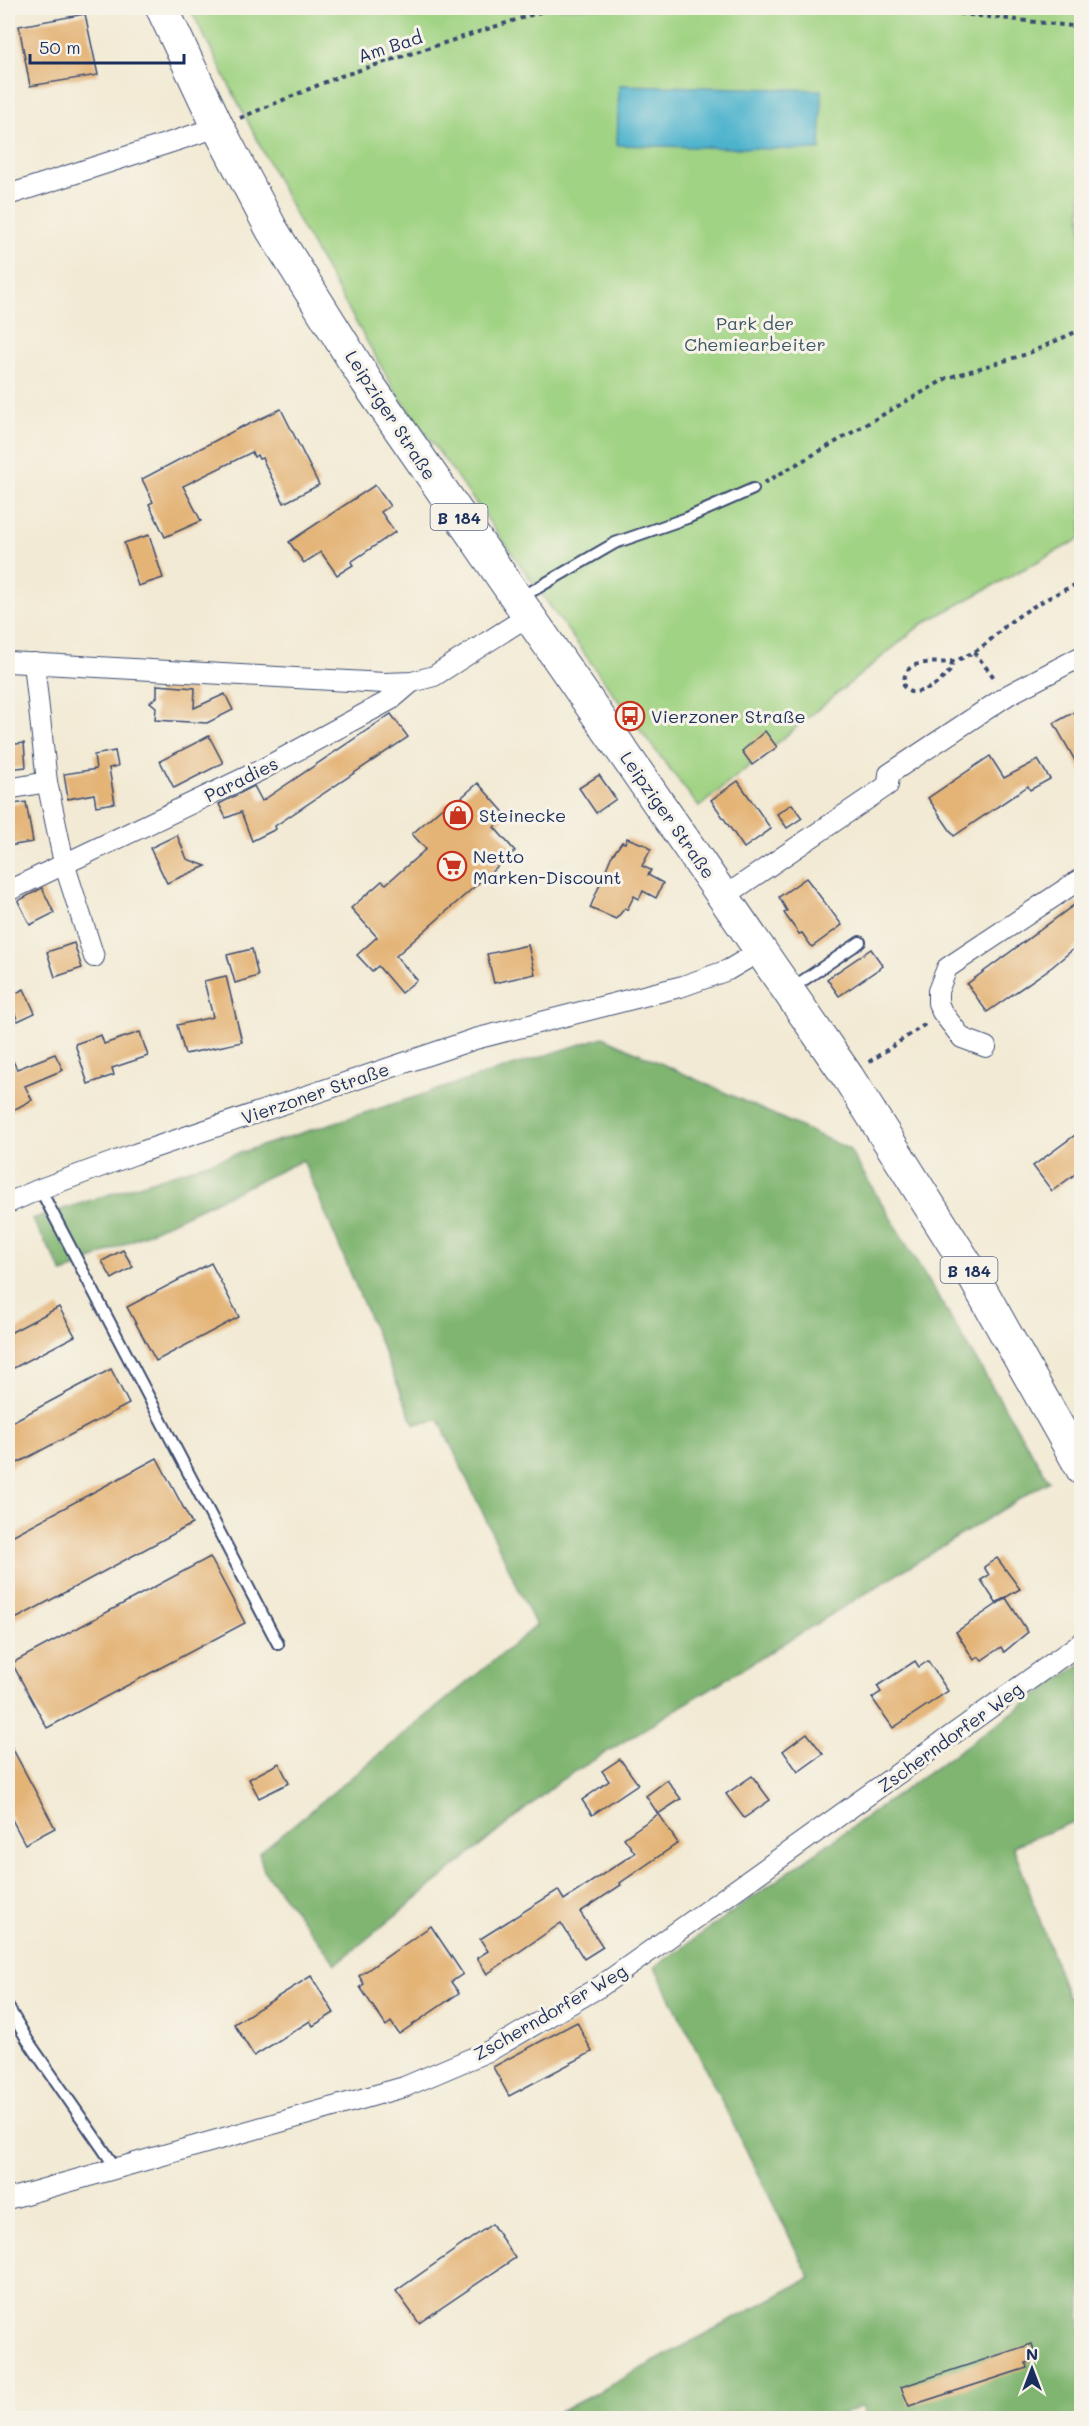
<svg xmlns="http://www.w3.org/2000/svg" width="1089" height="2426" font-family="Mali,sans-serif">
<rect width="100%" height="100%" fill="#f7f3e8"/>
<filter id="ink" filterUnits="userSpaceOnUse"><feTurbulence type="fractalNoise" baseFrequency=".0167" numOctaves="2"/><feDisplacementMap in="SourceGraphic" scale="12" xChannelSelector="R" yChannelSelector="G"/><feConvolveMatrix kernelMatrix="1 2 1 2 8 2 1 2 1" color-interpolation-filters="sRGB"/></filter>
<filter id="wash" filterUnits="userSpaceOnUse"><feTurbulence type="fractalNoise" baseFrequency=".008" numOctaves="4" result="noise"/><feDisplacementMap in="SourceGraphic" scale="24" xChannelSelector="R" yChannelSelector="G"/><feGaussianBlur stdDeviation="1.35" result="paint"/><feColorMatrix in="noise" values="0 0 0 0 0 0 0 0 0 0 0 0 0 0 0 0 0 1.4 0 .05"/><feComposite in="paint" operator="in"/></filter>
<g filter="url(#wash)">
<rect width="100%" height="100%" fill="#f2ead4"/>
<!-- green -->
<path fill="#a0d383" stroke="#5e8170" stroke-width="1.5" d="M190 8H1081V538L922 624 699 807 630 717 635 713 628 704 623 707 397 394 301 226Z"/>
<!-- forest -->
<g fill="#80b571" stroke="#4e7268" stroke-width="1.5">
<path d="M603 1037 849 1149 1049 1481 561 1780 336 1964 264 1871 259 1853 536 1626 439 1420 414 1424 303 1160 63 1273 32 1219Z"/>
<path d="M1081 1664V1819L1013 1846 1068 1998 1081 1994V2418H866L862 2406 834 2418H549L810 2278 655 1967Z"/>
</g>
<!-- water -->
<path fill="#4eb3cd" stroke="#347196" stroke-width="1.5" d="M619 85 822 90 820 150 617 145Z"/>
<g id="blocks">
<!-- building -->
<g fill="#e4b477">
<path d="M85 14 98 75 30 86 19 26Z"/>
<path d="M281 409 319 485 284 503 262 458 259 459 257 455 254 457 252 452 183 486 201 521 165 537 149 504 153 502 142 479 243 426V427Z"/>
<path d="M375 485 390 506 381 512 395 532 351 562 353 565 337 575 321 552 304 563 289 542Z"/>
<path d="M149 535 163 578 138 586 124 543Z"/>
<path d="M157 685 195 688 194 708 225 694 233 710 207 723 155 720 156 707 150 702 157 697Z"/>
<path d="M1082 708V773L1054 723Z"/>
<path d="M391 714 408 737 275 826 276 829 252 841 241 812 226 818 219 804 254 786 262 801Z"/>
<path d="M765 731 777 747 752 765 742 751Z"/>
<path d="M209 736 223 763 174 788 160 761Z"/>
<path d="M24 743 26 767 8 769V745Z"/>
<path d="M115 751 118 766 109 768 115 803 96 806 94 794 68 799 64 774 96 769 94 755Z"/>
<path d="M990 756 1004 778 1038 760 1050 779 1030 790 1028 786 954 836 928 798Z"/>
<path d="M599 775 616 799 596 813 579 788Z"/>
<path d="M738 781 771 829 744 848 711 800Z"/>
<path d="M478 783 507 816 494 827 515 851 396 956 417 980 401 993 378 966 372 971 357 955 377 937 351 908 382 881 386 884 426 849 412 834 448 802 455 803Z"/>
<path d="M26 802 33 842 8 846V805Z"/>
<path d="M792 804 802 818 787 828 777 814Z"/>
<path d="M177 835 187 859 206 866 167 883 150 848Z"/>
<path d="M627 838 648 846V848L651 849 642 866 651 870 648 875 663 883 656 898 643 891 639 899 634 896 627 910 625 908 616 919 590 908 611 857 622 842 625 843Z"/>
<path d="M806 878 842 925 812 947 802 933 799 934 784 913 787 911 779 897Z"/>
<path d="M42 888 54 913 30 925 18 901Z"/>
<path d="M1082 899V942L1052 967 987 1012 967 984Z"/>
<path d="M74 943 82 968 55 977 47 952Z"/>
<path d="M528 945 535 974 494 983 487 954Z"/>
<path d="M252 949 258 976 235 983 227 955Z"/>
<path d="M871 949 883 966 839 996 827 979Z"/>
<path d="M226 976 242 1042 185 1054 177 1025 213 1017 204 981Z"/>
<path d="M24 989 35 1013 18 1021 8 997Z"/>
<path d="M140 1032 148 1056 112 1068 114 1075 88 1084 75 1044 101 1035 104 1044Z"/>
<path d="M8 1051 17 1069 55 1054 63 1070 25 1086 32 1100 8 1113Z"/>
<path d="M1082 1130V1169L1052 1191 1033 1166Z"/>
<path d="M123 1250 133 1267 112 1279 102 1261Z"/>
<path d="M211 1263 239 1317 156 1361 127 1307Z"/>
<path d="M59 1307 75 1336 8 1371V1334Z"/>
<path d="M111 1369 129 1404 8 1468V1424Z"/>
<path d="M157 1458 192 1524 8 1623V1538Z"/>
<path d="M210 1557 245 1623 47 1728 12 1663Z"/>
<path d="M997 1558 1020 1589 996 1603 981 1580 989 1575 984 1567Z"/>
<path d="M1006 1598 1028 1632 1004 1652 1001 1647 982 1660 979 1657 974 1660 956 1632Z"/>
<path d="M915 1661 919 1667 928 1661 948 1691 893 1728 872 1698 881 1692 877 1686Z"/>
<path d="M807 1733 823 1754 798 1772 783 1751Z"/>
<path d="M8 1740 55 1828 25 1844 8 1812Z"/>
<path d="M620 1759 638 1784 592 1815 582 1800 609 1781 602 1771Z"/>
<path d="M279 1763 289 1783 259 1798 249 1779Z"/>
<path d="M752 1776 770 1800 744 1818 726 1794Z"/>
<path d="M667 1780 681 1799 658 1814 646 1796Z"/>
<path d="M658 1814 678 1843 620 1883 621 1885 580 1912 603 1947 584 1959 561 1923 487 1974 477 1958 488 1951 480 1939 558 1890 564 1900 635 1853 624 1838Z"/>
<path d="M431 1926 463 1974 451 1982 459 1993 399 2034 391 2022 386 2026 360 1987 364 1984 359 1976Z"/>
<path d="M311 1976 334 2013 313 2026 310 2021 254 2056 234 2024Z"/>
<path d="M577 2022 592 2052 509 2096 493 2067Z"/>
<path d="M492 2224 515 2258 419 2323 396 2291Z"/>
<path d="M1032 2344 1037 2360 1026 2363 1027 2368 909 2406 901 2387Z"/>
</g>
</g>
</g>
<g filter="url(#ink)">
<use href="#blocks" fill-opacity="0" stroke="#3b4b70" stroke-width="1.5"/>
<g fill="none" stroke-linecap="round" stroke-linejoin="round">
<!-- lane casing -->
<g stroke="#3b4b70" stroke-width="14">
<g id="lane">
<path d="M520 598 615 543 687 518 753 489"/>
<path d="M789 990 860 942"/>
<path d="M40 1189 278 1644"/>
<path d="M8 2007 28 2041 116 2168"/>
</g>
</g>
<!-- street casing -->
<g stroke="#3b4b70" stroke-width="22">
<g id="street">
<path d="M8 195 218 127"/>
<path d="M8 662 384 683 412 682 434 676 528 616"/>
<path d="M34 663 47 782 64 863 94 957"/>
<path d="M8 789 47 782"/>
<path d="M8 891 261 770 392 699 412 682"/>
<path d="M725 896 888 785 889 774 1008 695 1082 656"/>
<path d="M986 1047 962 1038 942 1012 938 1003V991L947 968 1082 878"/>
<path d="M8 1203 40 1189 135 1154 475 1039 683 986 728 970 762 950"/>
<path d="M8 2199 404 2087 491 2050 601 1986 1082 1642"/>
</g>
</g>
<!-- primary casing -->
<g stroke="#3b4b70" stroke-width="34">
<path id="primary" d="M162 8 218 127 272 230 367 382 848 1077 967 1265 1082 1469"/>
</g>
<!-- path -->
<g stroke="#3b4b70" stroke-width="4" stroke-dasharray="4.5 4.5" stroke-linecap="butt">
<path d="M906 8 1082 27"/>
<path d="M240 118 335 78 553 8"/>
<path d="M764 483 947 378 1027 354 1082 329"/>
<path d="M974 652 996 680"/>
<path d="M952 662 951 670C938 684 929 692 910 692L904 687C902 654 934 666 953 661 959 660 964 657 970 654 986 647 999 630 1013 620 1034 605 1058 592 1082 582"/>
<path d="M869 1062 927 1023"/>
</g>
<!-- lane -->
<use href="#lane" stroke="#fff" stroke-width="10"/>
<!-- street -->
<use href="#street" stroke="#fff" stroke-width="20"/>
<!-- primary -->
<use href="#primary" stroke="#fff" stroke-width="32"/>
</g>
</g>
<!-- icons -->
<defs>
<g id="bus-ring" transform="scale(1.5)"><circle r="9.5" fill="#f7f3e8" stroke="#c8321e" stroke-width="1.5"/><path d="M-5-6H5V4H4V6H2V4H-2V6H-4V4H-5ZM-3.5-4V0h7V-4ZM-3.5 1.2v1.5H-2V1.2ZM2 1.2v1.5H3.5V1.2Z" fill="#c8321e"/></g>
<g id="shop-ring" transform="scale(1.5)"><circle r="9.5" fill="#f7f3e8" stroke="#c8321e" stroke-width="1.5"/><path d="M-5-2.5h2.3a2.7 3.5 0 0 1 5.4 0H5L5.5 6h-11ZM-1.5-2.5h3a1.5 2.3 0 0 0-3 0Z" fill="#c8321e"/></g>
<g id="supermarket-ring" transform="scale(1.5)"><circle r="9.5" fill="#f7f3e8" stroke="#c8321e" stroke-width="1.5"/><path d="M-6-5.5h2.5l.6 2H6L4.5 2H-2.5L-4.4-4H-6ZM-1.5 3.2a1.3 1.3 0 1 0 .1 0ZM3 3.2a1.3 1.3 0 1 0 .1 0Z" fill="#c8321e"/></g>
</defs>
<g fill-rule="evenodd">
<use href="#bus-ring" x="630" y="716"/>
<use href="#shop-ring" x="458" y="815"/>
<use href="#supermarket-ring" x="452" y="866"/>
</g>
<g text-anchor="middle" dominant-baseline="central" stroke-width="6" stroke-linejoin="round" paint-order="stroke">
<!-- shield labels -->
<g fill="#f7f3e8" stroke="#5d6a87" stroke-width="1.5">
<rect x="430.5" y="504" width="57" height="26" rx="4.5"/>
<rect x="940.5" y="1257" width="57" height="26" rx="4.5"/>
</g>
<g font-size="16" font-weight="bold" fill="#1b2f5e">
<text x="459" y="517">B 184</text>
<text x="969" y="1270">B 184</text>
</g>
<!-- street labels -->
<g font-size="18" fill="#1b2f5e" stroke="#f7f3e8">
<text transform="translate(390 46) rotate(-18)">Am Bad</text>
<text transform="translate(391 415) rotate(57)">Leipziger Straße</text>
<text transform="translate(241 779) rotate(-26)">Paradies</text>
<text transform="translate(668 815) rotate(55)">Leipziger Straße</text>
<text transform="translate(315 1093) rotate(-19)">Vierzoner Straße</text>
<text transform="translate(950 1737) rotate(-36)">Zscherndorfer Weg</text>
<text transform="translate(550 2012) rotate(-30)">Zscherndorfer Weg</text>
</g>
<!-- park labels -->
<g font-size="18" fill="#3c5867" stroke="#f7f3e8">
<text x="755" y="323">Park der<tspan x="755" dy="21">Chemiearbeiter</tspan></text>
</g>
<!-- poi labels -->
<g font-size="18" fill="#1b2f5e" stroke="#f7f3e8" text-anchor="start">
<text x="651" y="716">Vierzoner Straße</text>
<text x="479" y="815">Steinecke</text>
<text x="473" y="856">Netto<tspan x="473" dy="21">Marken-Discount</tspan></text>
</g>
</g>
<!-- margin -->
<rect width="1089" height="2426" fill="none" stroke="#f7f3e8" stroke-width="30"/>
<!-- north arrow -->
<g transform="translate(1032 2369)" stroke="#f7f3e8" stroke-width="4.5" paint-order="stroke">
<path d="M0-4.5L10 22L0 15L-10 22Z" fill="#1b2f5e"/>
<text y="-9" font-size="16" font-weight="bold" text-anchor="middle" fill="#1b2f5e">N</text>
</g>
<!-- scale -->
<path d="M30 54v9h154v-9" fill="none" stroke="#1b2f5e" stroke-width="3"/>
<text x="39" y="54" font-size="18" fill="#1b2f5e" stroke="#f7f3e8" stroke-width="4.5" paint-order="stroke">50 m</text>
</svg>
